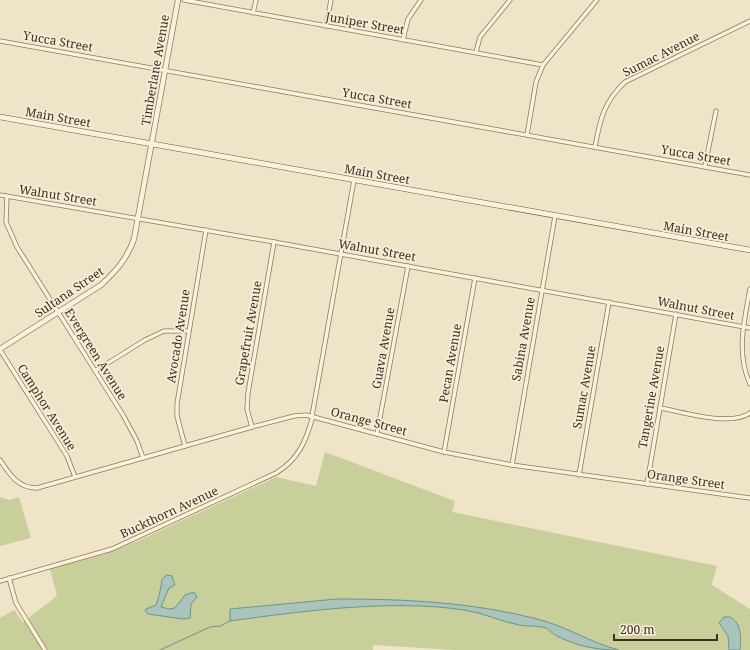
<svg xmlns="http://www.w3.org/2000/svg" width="750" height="650" font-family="'Noto Serif',serif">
<rect width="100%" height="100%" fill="#f0e4c8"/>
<!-- green -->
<g fill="#c9cf9b">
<path d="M325 452 455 501 452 512 717 566 712 584 709 583 750 609V650H456L373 645V650H0V618L14 610 23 622 57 596 50 569 102 555 138 541 276 477 316 486Z"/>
<path d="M0 497 9 500 19 497 31 538 0 546Z"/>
</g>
<!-- water -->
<g fill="#a9c4bc" stroke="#6f938a">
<path d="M167 575 172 576 175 585 169 588 161 607 169 609 175 608 185 595 194 592 197 597 191 604 190 618 183 619 148 614 145 611 146 609 156 605C159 597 161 588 162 579Z"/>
<path d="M337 599C406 599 470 602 537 619 566 626 591 643 619 650 598 650 581 647 561 638 555 636 549 630 546 628 535 625 528 627 519 625 500 621 483 613 464 610 391 599 303 611 230 621V609Z"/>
<path d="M724 617H730C742 623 741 639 740 650H729L728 636 719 623Z"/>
</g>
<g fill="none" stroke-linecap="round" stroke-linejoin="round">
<!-- stream -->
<path stroke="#6f938a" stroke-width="1" d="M160 650 210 627 221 626 231 620"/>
<!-- minor casing -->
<g stroke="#8d765c" stroke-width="5">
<g id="minor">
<path d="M184 0 543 65"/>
<path d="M253 13 256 0"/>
<path d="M326 26 331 0"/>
<path d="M403 40 408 19 421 0"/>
<path d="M0 41 750 175"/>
<path d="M476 52 480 37 510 0"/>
<path d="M527 135 536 82 543 65 597 0"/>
<path d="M595 147C600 119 604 102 625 82L750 21"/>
<path d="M705 166 716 111"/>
<path d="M0 195 274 242 750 328"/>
<path d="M7 196 6 222 17 247 123 415 137 441 143 458"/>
<path d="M750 289C744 322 736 353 750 384"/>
<path d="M0 350 67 456 75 477"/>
<path d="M95 371 145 340 164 331H188"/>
<path d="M660 408C684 412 730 427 750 413"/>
<path d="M312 416 354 180"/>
<path d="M252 427 247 409 248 393 274 242"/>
<path d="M377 434 408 266"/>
<path d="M185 446 177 416V404L206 230"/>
<path d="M444 452 475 278"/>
<path d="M0 460C10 475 18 488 37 488L252 427 294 416 306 415 444 452 512 465 750 498"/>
<path d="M512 465 555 216"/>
<path d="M579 475 609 302"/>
<path d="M647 484 676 314"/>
<path d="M9 578 16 603 45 650"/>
<path d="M0 581 112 549 276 473C299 459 306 441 313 416"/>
</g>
</g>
<!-- tertiary casing -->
<g stroke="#8d765c" stroke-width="6">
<path id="tertiary" d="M0 349 101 285C116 271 127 259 134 239L178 0"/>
</g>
<!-- secondary casing -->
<g stroke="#6f573f" stroke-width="6">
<path id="secondary" d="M0 117 750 250"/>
</g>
<!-- minor -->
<use href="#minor" stroke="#faf1dc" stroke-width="3.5"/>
<!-- tertiary -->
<use href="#tertiary" stroke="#faf1dc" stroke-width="4.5"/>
<!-- secondary -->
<use href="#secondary" stroke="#faf1dc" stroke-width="5"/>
</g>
<g text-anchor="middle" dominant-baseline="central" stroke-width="3.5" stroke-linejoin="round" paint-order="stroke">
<!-- street labels -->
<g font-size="12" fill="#3d2e20" stroke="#f7eed8">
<text transform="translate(365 23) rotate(10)">Juniper Street</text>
<text transform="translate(58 41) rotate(10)">Yucca Street</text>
<text transform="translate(661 54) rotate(-27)">Sumac Avenue</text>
<text transform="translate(155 70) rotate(-80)">Timberlane Avenue</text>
<text transform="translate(377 98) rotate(10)">Yucca Street</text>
<text transform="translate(58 117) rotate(10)">Main Street</text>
<text transform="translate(696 155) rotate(10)">Yucca Street</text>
<text transform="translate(377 174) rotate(10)">Main Street</text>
<text transform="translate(58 195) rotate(9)">Walnut Street</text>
<text transform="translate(696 231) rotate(10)">Main Street</text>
<text transform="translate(377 250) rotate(10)">Walnut Street</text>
<text transform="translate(69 292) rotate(-34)">Sultana Street</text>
<text transform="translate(696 308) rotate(11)">Walnut Street</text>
<text transform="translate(248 333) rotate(-80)">Grapefruit Avenue</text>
<text transform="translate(178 336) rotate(-81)">Avocado Avenue</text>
<text transform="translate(523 339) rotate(-80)">Sabina Avenue</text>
<text transform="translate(383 348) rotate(-80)">Guava Avenue</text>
<text transform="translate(96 354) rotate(58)">Evergreen Avenue</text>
<text transform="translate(450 363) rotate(-80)">Pecan Avenue</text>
<text transform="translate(584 387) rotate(-80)">Sumac Avenue</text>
<text transform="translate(651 397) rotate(-80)">Tangerine Avenue</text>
<text transform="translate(47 407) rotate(58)">Camphor Avenue</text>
<text transform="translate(369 421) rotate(15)">Orange Street</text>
<text transform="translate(686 479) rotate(8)">Orange Street</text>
<text transform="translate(169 512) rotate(-25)">Buckthorn Avenue</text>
</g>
</g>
<!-- scale -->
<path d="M614 634v6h103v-6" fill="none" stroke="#3d2e20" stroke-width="2"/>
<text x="620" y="634" font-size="12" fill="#3d2e20" stroke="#f7eed8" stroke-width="3" paint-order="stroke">200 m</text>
</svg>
